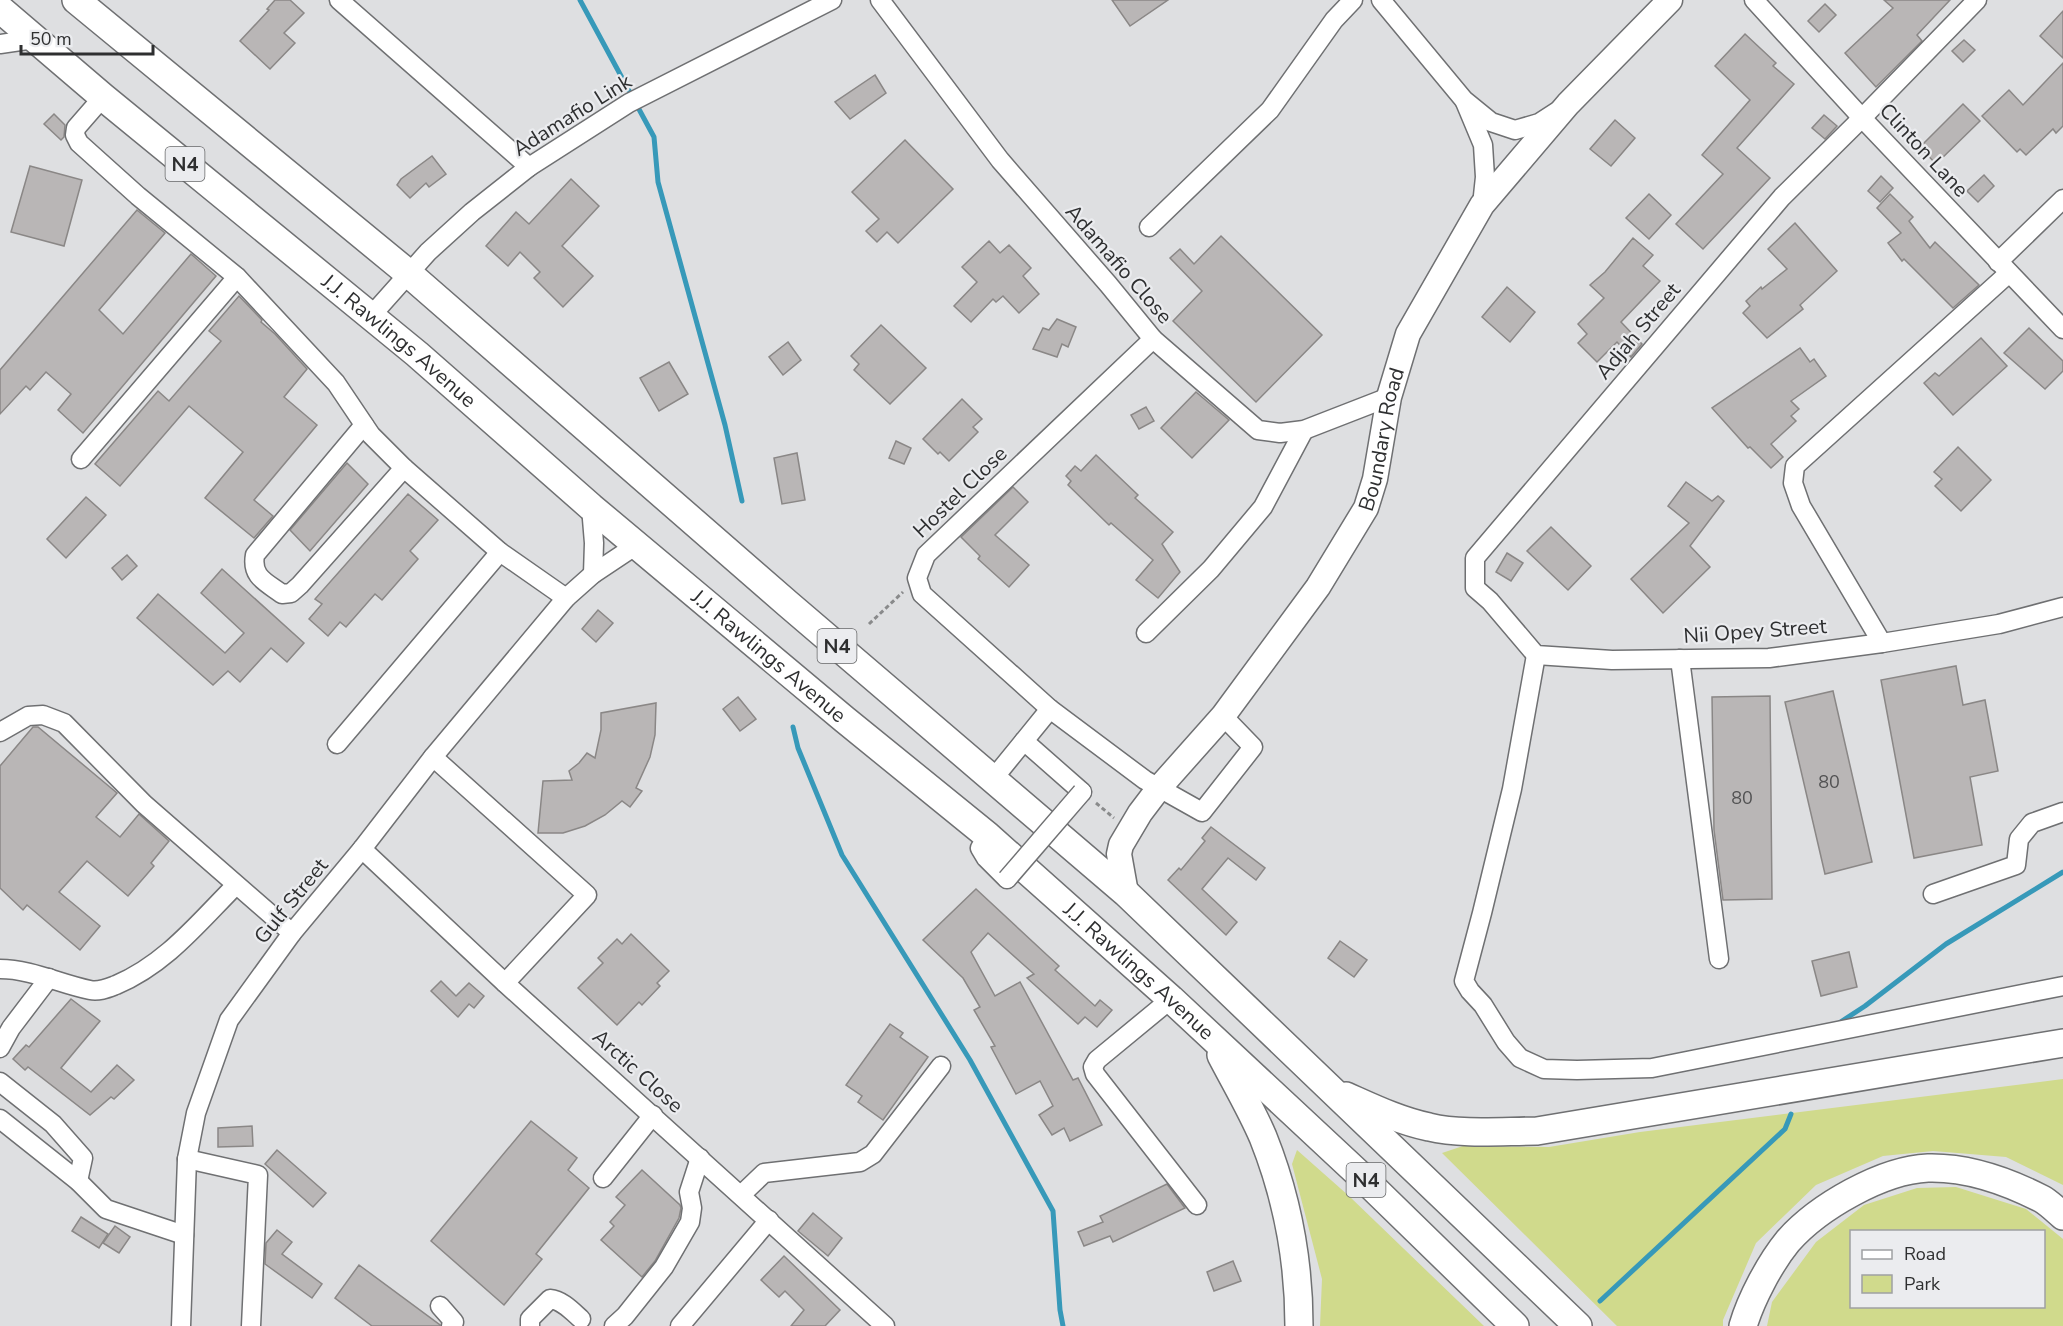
<svg xmlns="http://www.w3.org/2000/svg" width="2063" height="1326" font-family="'Nunito Sans',sans-serif">
<rect width="100%" height="100%" fill="#dedfe1"/>
<!-- green -->
<g fill="#d0da8c" fill-rule="evenodd">
<path d="M2063 1079V1185L2006 1157 1933 1151 1883 1156 1816 1185 1756 1243 1723 1320V1326H1617L1442 1153 1463 1146 1549 1147 1640 1132Z"/>
<path d="M1297 1150 1349 1196 1484 1326H1320L1322 1279 1292 1164Z"/>
<path d="M1956 1187 2026 1209 2063 1239V1326H1767L1772 1302 1816 1242 1864 1205 1917 1188ZM1852 1232H2044V1306H1852Z"/>
</g>
<g fill="none" stroke-linecap="round" stroke-linejoin="round">
<!-- stream -->
<g stroke="#3799b9" stroke-width="5">
<path d="M580 0 654 137 658 182 725 425 742 501"/>
<path d="M793 727 798 748 842 855 970 1060 1053 1211 1060 1310 1063 1326"/>
<path d="M1836 1025 1865 1006 1946 944 2063 872"/>
<path d="M1600 1301 1785 1129 1791 1114"/>
</g>
</g>
<!-- building -->
<g fill="#b9b6b6" stroke="#8a8786" stroke-width="1.5">
<path d="M275 0H290L304 13 284 33 295 43 270 69 240 41 269 10 267 9Z"/>
<path d="M1112 0H1168L1130 26Z"/>
<path d="M1884 0H1950L1917 35 1922 41 1876 87 1845 53 1893 8Z"/>
<path d="M1825 4 1836 15 1819 32 1808 21Z"/>
<path d="M2063 11V58L2040 36Z"/>
<path d="M1745 34 1776 63 1773 66 1794 84 1737 148 1770 178 1703 249 1676 224 1723 174 1702 155 1750 100 1715 66Z"/>
<path d="M1964 40 1975 50 1963 62 1952 51Z"/>
<path d="M2063 63V126L2056 133 2053 129 2026 155 2020 149 2017 152 1982 116 2009 90 2023 105Z"/>
<path d="M875 75 886 93 850 119 835 102Z"/>
<path d="M1963 104 1980 121 1936 164 1920 147Z"/>
<path d="M54 114 65 125 64 137 61 140 44 124Z"/>
<path d="M1824 115 1837 126 1825 139 1812 128Z"/>
<path d="M1615 120 1635 138 1611 166 1590 149Z"/>
<path d="M905 140 953 189 898 243 887 232 877 242 866 231 879 219 852 192Z"/>
<path d="M432 156 446 174 429 187 426 183 410 198 397 185 401 179Z"/>
<path d="M30 166 82 180 64 246 11 232Z"/>
<path d="M1984 175 1994 186 1978 202 1967 191Z"/>
<path d="M1881 176 1893 188 1880 202 1868 191Z"/>
<path d="M571 179 599 206 562 246 593 276 563 307 534 278 540 272 520 252 508 266 486 246 516 212 529 224Z"/>
<path d="M1649 194 1671 215 1649 239 1626 218Z"/>
<path d="M1890 194 1913 217 1909 221 1930 248 1935 242 1979 285 1953 308 1904 259 1902 261 1888 243 1901 233 1877 208Z"/>
<path d="M137 210 165 233 99 310 123 334 191 254 216 276 83 433 58 410 71 394 46 372 30 390 26 386 0 414V370Z"/>
<path d="M1795 223 1837 271 1800 305 1803 309 1767 338 1743 313 1750 306 1746 301 1761 287 1762 289 1787 269 1768 249Z"/>
<path d="M1221 236 1322 335 1256 402 1173 321 1202 291 1170 258 1180 249 1194 264Z"/>
<path d="M1633 238 1653 255 1643 266 1660 281 1621 322 1642 344 1631 357 1617 342 1597 362 1578 343 1587 334 1578 324 1604 298 1590 285 1605 272Z"/>
<path d="M989 241 1000 253 1009 245 1031 268 1023 276 1039 294 1019 313 1003 296 996 302 993 299 971 322 954 306 977 282 962 267Z"/>
<path d="M1507 287 1535 312 1510 342 1482 317Z"/>
<path d="M239 296 262 320 261 322 275 334 307 369 284 397 317 425 254 500 273 516 254 538 205 498 243 452 189 406 120 486 95 464 158 391 169 401 221 341 209 331Z"/>
<path d="M1057 319 1076 327 1068 347 1062 344 1057 357 1033 349 1043 328 1049 330Z"/>
<path d="M881 325 926 368 890 404 854 370 859 364 851 356Z"/>
<path d="M2029 328 2063 361V371L2045 389 2004 353Z"/>
<path d="M1981 338 2007 366 1953 415 1924 383 1935 373 1939 376Z"/>
<path d="M788 342 801 360 783 375 769 357Z"/>
<path d="M1800 348 1810 362 1814 359 1826 376 1791 401 1799 409 1791 416 1796 421 1771 444 1783 457 1771 468 1750 447 1748 448 1712 408Z"/>
<path d="M669 362 688 394 659 411 640 378Z"/>
<path d="M1196 392 1229 420 1192 458 1161 428Z"/>
<path d="M962 399 982 419 973 427 978 432 949 461 940 452 938 454 923 439Z"/>
<path d="M1146 407 1154 421 1139 429 1131 415Z"/>
<path d="M896 441 911 448 904 464 889 458Z"/>
<path d="M1958 447 1991 480 1961 511 1935 486 1942 479 1934 472Z"/>
<path d="M797 453 805 500 782 504 774 458Z"/>
<path d="M1096 455 1138 495 1135 498 1173 532 1162 544 1180 572 1158 598 1136 580 1153 560 1111 523 1109 525 1068 485 1071 481 1066 476 1075 466 1081 471Z"/>
<path d="M347 463 368 484 310 551 290 530Z"/>
<path d="M1686 482 1712 501 1718 496 1724 501 1690 546 1710 567 1663 613 1631 579 1689 523 1668 506Z"/>
<path d="M1013 487 1028 502 995 535 1029 565 1009 587 978 559 980 556 961 537Z"/>
<path d="M408 494 438 520 410 551 418 559 382 600 375 594 346 627 340 622 328 636 309 619 322 604 315 599Z"/>
<path d="M86 497 106 515 66 558 47 539Z"/>
<path d="M1551 527 1591 566 1568 590 1527 551Z"/>
<path d="M1507 553 1523 563 1511 581 1496 572Z"/>
<path d="M127 555 137 566 122 580 112 568Z"/>
<path d="M222 569 304 643 287 662 271 648 240 682 228 671 213 685 137 618 158 594 225 653 244 633 201 593Z"/>
<path d="M598 610 613 623 596 642 582 629Z"/>
<path d="M1956 666 1963 705 1985 700 1998 771 1970 777 1982 845 1914 858 1881 680Z"/>
<path d="M1833 691 1872 862 1825 874 1785 702Z"/>
<path d="M1770 696 1772 899 1723 900 1714 830 1712 697Z"/>
<path d="M738 697 756 719 740 731 723 709Z"/>
<path d="M656 703 655 735 650 757 636 788 642 791 630 807 622 801 605 815 585 826 563 833H538L543 781 572 780 569 771 579 763 587 753 595 758 601 730V713Z"/>
<path d="M33 727H38L117 793 96 817 120 837 139 814 169 841 151 863 154 866 128 896 87 861 59 892 100 926 80 950 27 905 23 910 0 888V766Z"/>
<path d="M1211 827 1265 868 1256 880 1228 858 1202 889 1237 922 1226 935 1168 880 1179 868 1181 870 1205 841 1202 838Z"/>
<path d="M976 889 1047 955 1059 966 1055 970 1095 1006 1100 1000 1112 1010 1097 1027 1085 1017 1078 1024 1027 978 1034 974 988 933 971 952 995 996 1020 982 1073 1080 1078 1078 1102 1125 1070 1141 1064 1128 1052 1135 1039 1115 1053 1106 1040 1081 1016 1094 991 1047 995 1046 974 1010 980 1007 963 978 923 940Z"/>
<path d="M631 934 669 971 657 983 660 986 642 1005 639 1002 617 1025 578 988 603 963 598 958 617 939 622 944Z"/>
<path d="M1340 941 1367 960 1354 977 1328 958Z"/>
<path d="M1849 952 1857 987 1821 996 1812 961Z"/>
<path d="M441 981 456 996 469 983 484 996 474 1008 469 1004 458 1017 431 991Z"/>
<path d="M71 999 100 1021 61 1068 91 1092 117 1065 134 1080 114 1099 111 1097 90 1115 28 1067 25 1070 13 1059 26 1045 29 1047Z"/>
<path d="M890 1024 903 1033 900 1037 928 1057 883 1120 858 1102 862 1096 846 1085Z"/>
<path d="M531 1121 577 1158 568 1170 589 1188 536 1254 542 1259 504 1305 431 1241Z"/>
<path d="M252 1126 253 1146 218 1147V1128Z"/>
<path d="M277 1150 326 1193 313 1207 265 1164Z"/>
<path d="M642 1170 680 1205 681 1208 679 1218 655 1261 642 1277 601 1240 614 1226 610 1222 625 1205 616 1197Z"/>
<path d="M1167 1184 1185 1208 1113 1242 1110 1236 1084 1246 1078 1232 1103 1222 1100 1216Z"/>
<path d="M813 1213 842 1238 828 1256 798 1231Z"/>
<path d="M81 1217 108 1234 99 1248 72 1231Z"/>
<path d="M115 1226 130 1237 119 1253 103 1243Z"/>
<path d="M277 1230 292 1242 282 1254 322 1284 312 1298 265 1264 266 1243Z"/>
<path d="M784 1256 840 1310 825 1326H791L804 1310 785 1291 779 1297 761 1280Z"/>
<path d="M1233 1261 1241 1281 1214 1291 1207 1272Z"/>
<path d="M359 1265 440 1325V1326H372L335 1298Z"/>
</g>
<g fill="none" stroke-linecap="round" stroke-linejoin="round">
<!-- minor casing -->
<g stroke="#6f7072" stroke-width="21">
<g id="minor">
<path d="M339 0 529 167"/>
<path d="M880 0 1000 160 1108 284 1153 339 1258 430 1280 433 1304 430 1389 397"/>
<path d="M1381 0 1464 100 1491 122 1515 130 1539 123 1556 112"/>
<path d="M1754 0 1862 118 2063 329"/>
<path d="M1977 0 1862 118 1782 197 1475 558V588L1490 601 1536 655 1612 660 1769 658 1882 643 1999 624 2063 607"/>
<path d="M0 44 34 39"/>
<path d="M103 97 76 128 75 135 79 143 138 196 237 277 336 383 371 435 404 468 500 552 566 598"/>
<path d="M1465 102 1483 145 1485 177 1482 205"/>
<path d="M1149 227 1270 110 1334 20 1353 0"/>
<path d="M1998 262 2063 199"/>
<path d="M371 316 428 252 472 212 529 167 629 103 832 0"/>
<path d="M1153 339 926 555 917 578 922 594 1050 709 1145 780 1202 812 1253 747 1223 716"/>
<path d="M364 425 255 555C251 577 266 582 282 594L291 593 300 585 404 468"/>
<path d="M81 459 237 277"/>
<path d="M591 507 594 543 593 574"/>
<path d="M1146 633 1211 569 1263 507 1304 430"/>
<path d="M1882 643 1801 506 1793 483 1795 466 2009 273"/>
<path d="M1536 655 1512 789 1482 913 1464 981 1470 991 1483 1005 1506 1042 1520 1058 1544 1069 1577 1070 1652 1068 2063 986"/>
<path d="M1680 659 1719 959"/>
<path d="M0 732 28 716 43 715 64 723 144 804 292 933"/>
<path d="M1024 741 1082 792"/>
<path d="M337 744 500 552"/>
<path d="M433 757 587 895 505 983"/>
<path d="M993 779 1050 709"/>
<path d="M988 836 980 848 986 858 1007 879"/>
<path d="M362 849 505 983 885 1326"/>
<path d="M1933 894 2016 865 2019 839 2032 823 2063 812"/>
<path d="M0 969C31 969 60 984 90 990 99 992 108 988 116 985 166 964 199 922 236 885"/>
<path d="M1171 999 1097 1060 1093 1067 1095 1074 1197 1205"/>
<path d="M0 1048 11 1028 49 978"/>
<path d="M0 1082 53 1124 83 1158 78 1181"/>
<path d="M0 1119 78 1181 106 1209 184 1235"/>
<path d="M187 1159 258 1175 251 1326"/>
<path d="M603 1178 653 1115"/>
<path d="M741 1195 764 1173 860 1162 873 1154 941 1066"/>
<path d="M440 1306 454 1322 451 1326"/>
<path d="M181 1326 187 1159 196 1113 229 1020 292 933 362 849 433 757 566 598 593 574 638 544"/>
<path d="M530 1326V1319L550 1299C562 1300 572 1311 581 1319"/>
<path d="M614 1326 625 1316 664 1267 690 1222 692 1208 689 1192 700 1158"/>
<path d="M680 1326 769 1220"/>
</g>
</g>
<!-- major casing -->
<g stroke="#6f7072" stroke-width="27">
<g id="major">
<path id="s1" d="M1126 893 1119 854 1121 845 1140 813 1159 788 1223 716 1318 587 1366 508 1375 479 1389 397 1408 334 1482 205 1568 104 1670 0"/>
</g>
</g>
<!-- highway casing -->
<g stroke="#6f7072" stroke-width="30">
<g id="highway">
<path d="M76 0 408 273 788 604 1126 893 1578 1326"/>
<path id="s2" d="M0 9 103 97 417 354 591 507 844 719 988 836 1171 999 1362 1177 1515 1326"/>
<path d="M1221 1055C1235 1082 1251 1109 1263 1137 1287 1197 1299 1262 1299 1326"/>
<path d="M1346 1096C1373 1108 1400 1121 1429 1127 1462 1135 1503 1131 1537 1131L2063 1043"/>
<path d="M1743 1326C1751 1299 1770 1263 1788 1241 1818 1207 1882 1170 1928 1168 1967 1167 2007 1181 2042 1199 2049 1203 2056 1210 2063 1216"/>
</g>
</g>
<!-- path -->
<g stroke="#898a8b" stroke-width="3" stroke-dasharray="4.5 3" stroke-linecap="butt">
<path d="M869 624 903 592"/>
<path d="M1096 803 1114 818"/>
</g>
<!-- minor -->
<use href="#minor" stroke="#fff" stroke-width="18"/>
<!-- major -->
<use href="#major" stroke="#fff" stroke-width="24"/>
<!-- highway -->
<use href="#highway" stroke="#fff" stroke-width="27"/>
<!-- minor-bridge casing -->
<g stroke="#6f7072" stroke-width="21" stroke-linecap="butt">
<path id="minor-bridge" d="M1007 879 1082 792"/>
</g>
<!-- minor-bridge -->
<use href="#minor-bridge" stroke="#fff" stroke-width="18"/>
</g>
<g text-anchor="middle" dominant-baseline="central" stroke-width="4.5" stroke-linejoin="round" paint-order="stroke">
<!-- number labels -->
<g font-size="18" fill="#515152">
<text x="1829" y="782">80</text>
<text x="1742" y="798">80</text>
</g>
<!-- shield labels -->
<g fill="#ebecef" stroke="#676869" stroke-width="1.5">
<rect x="165.5" y="147" width="39" height="34" rx="4.5"/>
<rect x="817.5" y="629" width="39" height="34" rx="4.5"/>
<rect x="1346.5" y="1163" width="39" height="34" rx="4.5"/>
</g>
<g font-size="20" font-weight="bold" fill="#2e2f30">
<text x="185" y="164">N4</text>
<text x="837" y="646">N4</text>
<text x="1366" y="1180">N4</text>
</g>
<!-- street labels -->
<g font-size="21" fill="#2e2f30" stroke="#ebecef">
<text transform="translate(572 115) rotate(-32)">Adamafio Link</text>
<text transform="translate(1924 150) rotate(47)">Clinton Lane</text>
<text transform="translate(1119 264) rotate(49)">Adamafio Close</text>
<text transform="translate(1638 331) rotate(-50)">Adjah Street</text>
<text stroke="none"><textPath href="#s2" startOffset="519">J.J. Rawlings Avenue</textPath></text>
<text stroke="none"><textPath href="#s1" startOffset="537">Boundary Road</textPath></text>
<text transform="translate(960 492) rotate(-44)">Hostel Close</text>
<text transform="translate(1755 631) rotate(-4)">Nii Opey Street</text>
<text stroke="none"><textPath href="#s2" startOffset="1005">J.J. Rawlings Avenue</textPath></text>
<text transform="translate(291 901) rotate(-51)">Gulf Street</text>
<text stroke="none"><textPath href="#s2" startOffset="1491">J.J. Rawlings Avenue</textPath></text>
<text transform="translate(638 1071) rotate(42)">Arctic Close</text>
</g>
</g>
<!-- legend -->
<rect x="1850" y="1230" width="195" height="78" fill="#ebecef" stroke="#9fa0a3" stroke-width="1.5"/>
<rect x="1862" y="1250" width="30" height="9" fill="#ffffff" stroke="#9fa0a3" stroke-width="1.5"/>
<text x="1904" y="1260" font-size="18" fill="#2e2f30">Road</text>
<rect x="1862" y="1275" width="30" height="18" fill="#d0da8c" stroke="#9fa0a3" stroke-width="1.5"/>
<text x="1904" y="1290" font-size="18" fill="#2e2f30">Park</text>
<!-- scale -->
<path d="M21 45v9h132v-9" fill="none" stroke="#2e2f30" stroke-width="3"/>
<text x="30" y="45" font-size="18" fill="#2e2f30" stroke="#ebecef" stroke-width="4.5" paint-order="stroke">50 m</text>
</svg>
